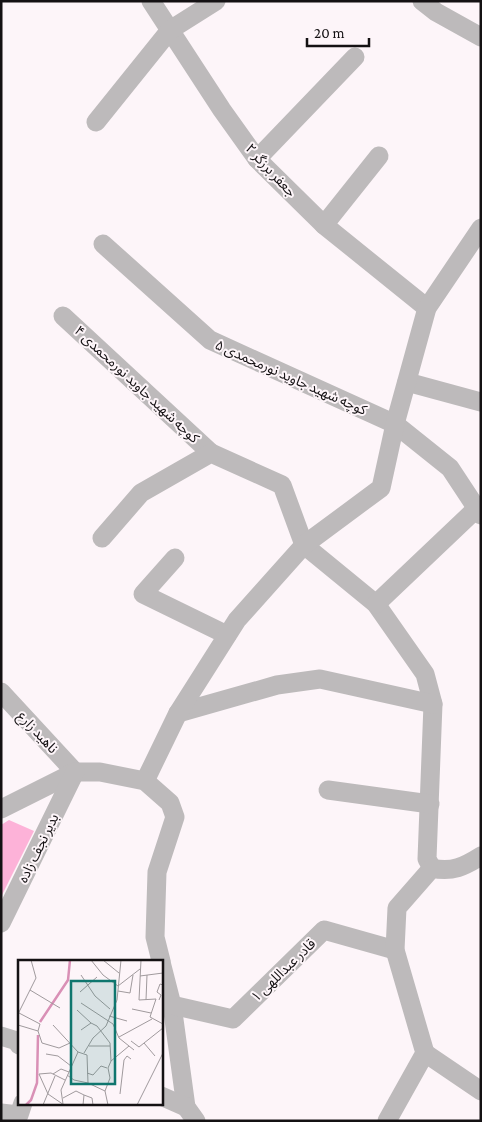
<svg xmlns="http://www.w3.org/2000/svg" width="482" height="1122" font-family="'Crimson Pro','Noto Sans Arabic',serif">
<rect width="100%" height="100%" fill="#fdf5f9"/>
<!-- building -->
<path fill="#fdb2d8" d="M9 820 34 831 1 897V825Z"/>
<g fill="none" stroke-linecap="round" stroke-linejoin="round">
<!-- minor -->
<g stroke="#bdbabb" stroke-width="19">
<path d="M151 1 222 110 257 159 324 225 427 308"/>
<path d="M422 1 436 12 481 37"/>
<path d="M96 122 170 30 216 1"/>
<path d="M257 159 355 57"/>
<path d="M324 225 379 156"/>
<path d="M103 244 210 340 395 424 450 468 481 515"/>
<path d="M63 316 211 453"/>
<path d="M407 382 481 402"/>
<path d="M102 538 141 493 211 453 282 485 304 545 376 604 425 674 433 704 427 859 432 868C452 873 465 866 481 856"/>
<path d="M175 558 143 594 227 635"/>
<path d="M376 604 476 509"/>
<path d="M1 692 75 772"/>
<path d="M178 713 277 685 320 679 433 704"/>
<path d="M145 781 178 713 237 620 304 545 381 488 395 424 427 308 481 228"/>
<path d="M328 790 430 804"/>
<path d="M1 809 75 772H100L145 781 170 803 175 817 157 872 155 937 161 961"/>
<path d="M1 923 75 772"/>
<path d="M161 962 172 1005 186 1107 196 1121"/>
<path d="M172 1005 233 1019 324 930 395 950"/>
<path d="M1 1036 17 1041 19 1045"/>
<path d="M425 1053 481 1091"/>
<path d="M161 1096 186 1107"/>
<path d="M1 1113 19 1115 23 1103"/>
<path d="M387 1121 425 1053 395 950 397 908 432 868"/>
</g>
</g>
<g text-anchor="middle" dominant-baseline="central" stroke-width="4" stroke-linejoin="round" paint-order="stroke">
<!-- street labels -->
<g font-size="14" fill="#141113" stroke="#fdf5f9">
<text transform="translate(271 170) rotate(47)">جعفر برزگر ۲</text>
<text transform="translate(291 377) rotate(24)">کوچه شهید جاوید نورمحمدی ۵</text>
<text transform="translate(137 384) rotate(43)">کوچه شهید جاوید نورمحمدی ۴</text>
<text transform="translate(38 732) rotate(47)">ناهید زارع</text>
<text transform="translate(38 848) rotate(-64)">بدیر نجف زاده</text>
<text transform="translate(283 970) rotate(-44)">قادر عبداللهی ۱</text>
</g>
</g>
<!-- overview -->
<g transform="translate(18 960)">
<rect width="145" height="145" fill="#fdf5f9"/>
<path fill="none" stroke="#d990b6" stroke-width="2.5" d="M22 62 50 20 52 0M8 145 13 140 19 123 20 75"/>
<path fill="none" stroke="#a09a9d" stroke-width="1" d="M73 0 85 15 100 26M85 0 101 13M123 0 121 40 138 39 132 57 145 64M63 15 77 36 92 49M122 16 145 13M100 26 122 9M12 30 42 48M100 31 112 33 115 15M62 32 79 17M128 40 129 15M141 40 143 35 139 32 142 24 145 25M63 43 95 64 101 78 116 90M114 49 133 53M59 50 73 63M1 53 22 64 20 71M0 54 18 18 13 0M91 56 109 61M0 65 20 71 24 83 41 88 52 83M35 65 60 92M63 70 73 63 79 66 92 83 93 101 111 86M101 77 134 59M113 81 121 87 145 68M126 83 137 96M71 86H92M60 92 69 95 70 123 87 131M66 93 75 78 88 66 99 40 103 0M28 94 40 96 53 106M69 113 75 115 83 106 89 108M35 114 43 109 51 112M49 115 56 120 70 123M102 134 106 100 109 96 113 99M66 135 74 138 75 145M45 138 58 131 66 135 65 145M45 144 43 130 60 92M25 145 37 116M46 145 30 134 21 114 33 113 47 120M90 145 87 131 92 118 90 108 93 101M119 145 145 93"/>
<path fill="#0f766e" fill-opacity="0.15" stroke="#0f766e" stroke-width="2.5" d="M53 21H97V124H53Z"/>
<rect width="145" height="145" fill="none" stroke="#141113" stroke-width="2.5"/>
</g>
<!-- border -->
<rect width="482" height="1122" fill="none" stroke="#141113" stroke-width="5"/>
<!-- scale -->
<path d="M307 38v8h62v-8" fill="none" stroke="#141113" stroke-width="2.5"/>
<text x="314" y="38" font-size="15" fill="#141113" stroke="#fdf5f9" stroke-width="4" paint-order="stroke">20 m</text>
</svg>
